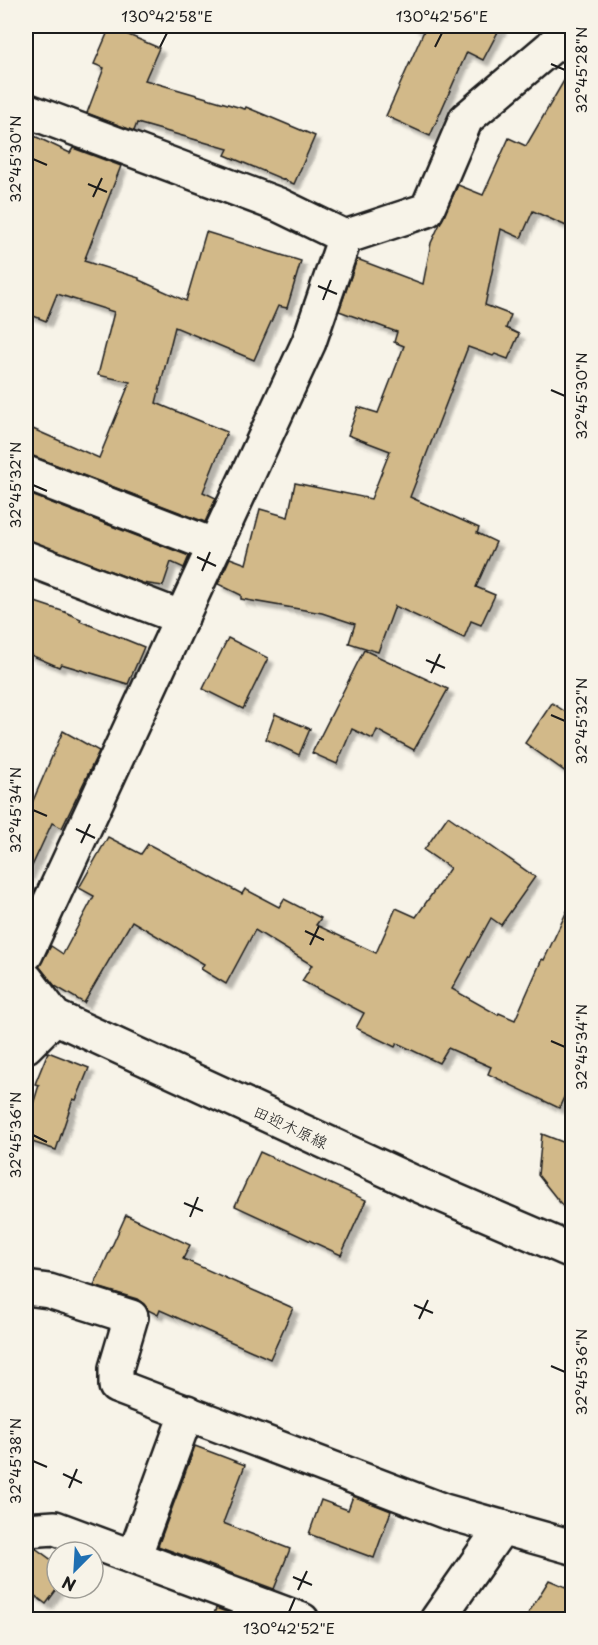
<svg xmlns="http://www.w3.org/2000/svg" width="598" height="1645" font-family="'Playpen Sans','Klee One',sans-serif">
<defs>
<filter id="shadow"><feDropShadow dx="5.5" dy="5.5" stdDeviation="1.5" flood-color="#0004"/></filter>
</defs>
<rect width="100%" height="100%" fill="#f7f3e8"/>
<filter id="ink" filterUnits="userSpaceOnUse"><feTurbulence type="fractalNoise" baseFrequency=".0167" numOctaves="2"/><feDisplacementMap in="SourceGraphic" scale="12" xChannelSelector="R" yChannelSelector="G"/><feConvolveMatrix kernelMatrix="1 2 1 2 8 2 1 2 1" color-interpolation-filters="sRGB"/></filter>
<g filter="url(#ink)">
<!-- building -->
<g fill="#d2b989" stroke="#1c1c1c" stroke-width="1.5" filter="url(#shadow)">
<path d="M412 26H501L483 60 467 52 430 136 386 116 424 31Z"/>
<path d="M110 27 159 48 145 80 245 109 246 107 315 136 294 184 225 155 228 149 137 123 134 131 87 113 104 68 94 64Z"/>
<path d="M573 65V229L533 211 521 238 501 229 485 305 511 315 506 328 519 334 508 359 495 354 493 356 468 347 410 497 479 528 477 533 496 542 476 587 495 595 481 625 471 621 464 638 395 606 378 652 349 643 355 624 322 613 241 599V595L218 584 230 558 246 564 260 509 288 517 295 483 371 499 390 451 348 435 358 407 378 413 404 346 394 342 397 332 339 311 357 259 423 284 431 243 458 185 483 195 509 138 526 146Z"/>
<path d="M26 132 70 153 73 148 121 166 84 261 139 278V280L186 301 206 232 301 261 287 308 278 306 254 360 175 327 156 403 227 432 203 492 216 498 205 522 33 456 26 455V426L99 458 130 382 98 375 114 312 57 294 46 321 26 313Z"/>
<path d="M26 493 189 556 184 568 171 562 163 586 142 583 28 540 26 539Z"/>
<path d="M26 599 65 612 81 619 80 621 144 647 128 684 61 664 59 667 26 653Z"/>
<path d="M228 638 268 658 243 709 203 689Z"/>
<path d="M364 650 448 689 414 750 377 730 373 739 352 729 337 764 312 753Z"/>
<path d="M552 703 573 717V777L525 743Z"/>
<path d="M275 714 310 729 299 755 266 739Z"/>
<path d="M63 731 99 751 62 828 52 823 26 879V817Z"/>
<path d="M448 816 535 877 501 925 491 918 452 989 498 1015 499 1013 515 1020 542 959 544 960 573 898V1078L559 1108 488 1074 491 1067 448 1048 439 1063 397 1043 395 1047 356 1028 364 1013 302 981 312 965 255 930 226 984 201 969 204 964 132 921 84 1003 55 986 39 966 51 946 63 954 94 896 79 888 108 837 141 854 148 844 242 894 245 889 279 907 284 899 321 918 316 925 376 953 396 908 416 917 450 868 424 850Z"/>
<path d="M48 1052 89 1068 76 1100 73 1099 56 1150 26 1140V1127L39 1085 35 1084Z"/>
<path d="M542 1134 573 1146V1219L538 1175Z"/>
<path d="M260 1152 366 1200 341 1255 235 1206Z"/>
<path d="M126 1215 190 1245 183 1259 293 1308 270 1359 160 1310 158 1315 148 1310 144 1304 137 1299 94 1286Z"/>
<path d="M195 1446 245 1465 223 1523 290 1549 274 1589 158 1546Z"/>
<path d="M353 1496 391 1511 374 1558 309 1534 321 1500 348 1510Z"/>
<path d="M26 1548H35L57 1564V1589L46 1604 26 1589Z"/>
<path d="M549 1580 573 1590V1620H524Z"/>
<path d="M216 1608 247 1620H212Z"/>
</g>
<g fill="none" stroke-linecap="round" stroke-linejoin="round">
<!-- minor casing -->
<g stroke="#1c1c1c" stroke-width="38">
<g id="minor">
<path d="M26 110 279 205 345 237 427 210 466 119 551 47 572 26"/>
<path d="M26 473 215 546"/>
<path d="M26 558 182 618"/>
<path d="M26 954 309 342 345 237"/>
<path d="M26 1046 55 1017"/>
<path d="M26 1288 49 1291 131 1317 116 1368V1386L444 1511 572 1547"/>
<path d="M26 1530 55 1528 302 1620"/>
<path d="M134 1557 187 1412"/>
<path d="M437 1620 502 1527"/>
</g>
</g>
<!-- major casing -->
<g stroke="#1c1c1c" stroke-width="38">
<path id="major" d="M26 979 55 1017 419 1185 572 1251"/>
</g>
<!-- minor -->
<use href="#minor" stroke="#f7f3e8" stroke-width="33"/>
<!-- major -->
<use href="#major" stroke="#f7f3e8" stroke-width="33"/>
</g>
</g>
<!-- ticks -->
<path fill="none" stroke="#1c1c1c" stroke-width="2" d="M160 47 167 33M435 47 442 33M551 64 565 70M33 159 47 165M88 184 107 192M93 197 102 178M318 286 337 294M323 300 331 280M551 390 565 396M33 485 47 491M197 557 216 566M202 571 210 552M426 660 445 668M431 673 440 654M551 715 565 721M33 810 47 816M76 829 95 838M81 843 90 824M305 931 324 940M310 945 319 926M551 1041 565 1047M33 1135 47 1142M184 1203 203 1211M190 1217 198 1197M414 1305 433 1313M419 1319 428 1300M551 1366 565 1372M33 1461 47 1467M63 1474 82 1483M69 1488 77 1469M293 1577 312 1585M298 1590 307 1571M289 1612 295 1598"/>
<g text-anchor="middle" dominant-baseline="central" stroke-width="4.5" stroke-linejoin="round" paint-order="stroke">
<!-- street labels -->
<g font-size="16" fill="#1c1c1c" stroke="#f7f3e8">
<text transform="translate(291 1126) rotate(25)">田迎木原線</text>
</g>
</g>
<!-- margin -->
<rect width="598" height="1645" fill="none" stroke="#f7f3e8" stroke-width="66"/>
<!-- north arrow -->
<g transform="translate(75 1570) rotate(204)"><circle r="28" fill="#f7f3e8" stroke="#9f9d96" stroke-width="1.5"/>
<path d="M0-4.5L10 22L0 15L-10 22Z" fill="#1f6fb2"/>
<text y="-9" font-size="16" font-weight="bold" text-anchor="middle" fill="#1c1c1c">N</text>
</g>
<rect x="33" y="33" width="532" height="1579" fill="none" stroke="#1c1c1c" stroke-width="2"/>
<g font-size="15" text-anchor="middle" fill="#1c1c1c">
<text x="167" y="22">130°42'58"E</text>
<text x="442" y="22">130°42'56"E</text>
<text transform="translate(582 70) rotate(-90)" y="5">32°45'28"N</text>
<text transform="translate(16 159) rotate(-90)" y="5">32°45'30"N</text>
<text transform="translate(582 396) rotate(-90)" y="5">32°45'30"N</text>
<text transform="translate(16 485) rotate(-90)" y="5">32°45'32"N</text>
<text transform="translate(582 721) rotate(-90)" y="5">32°45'32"N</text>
<text transform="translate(16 810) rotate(-90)" y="5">32°45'34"N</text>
<text transform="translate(582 1047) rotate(-90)" y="5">32°45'34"N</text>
<text transform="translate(16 1135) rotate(-90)" y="5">32°45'36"N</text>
<text transform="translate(582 1372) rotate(-90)" y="5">32°45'36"N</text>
<text transform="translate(16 1461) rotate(-90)" y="5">32°45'38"N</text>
<text x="289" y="1634">130°42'52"E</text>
</g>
</svg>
